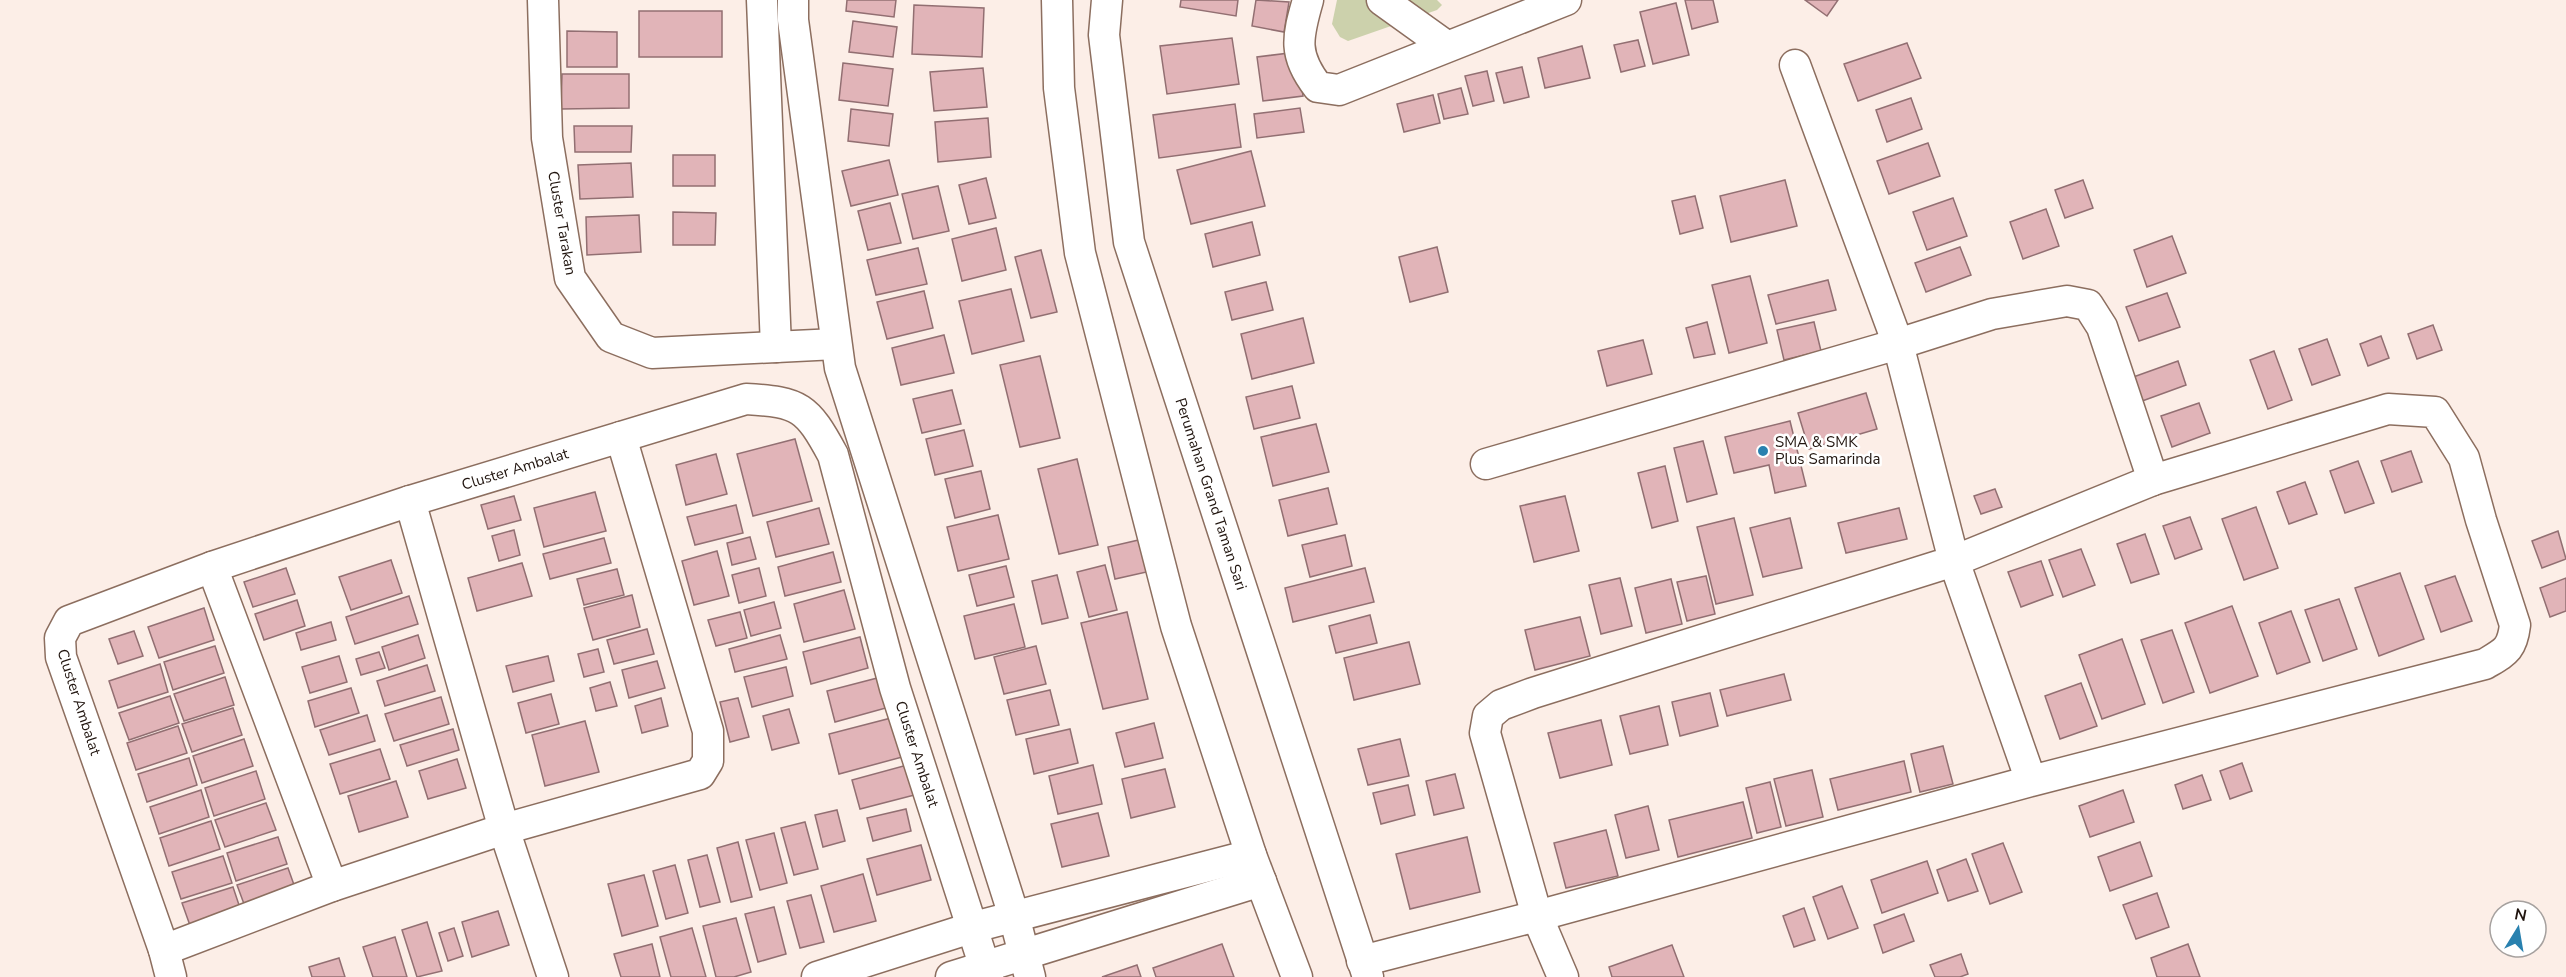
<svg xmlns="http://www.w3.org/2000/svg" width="2566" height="977" font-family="'Nunito Sans',sans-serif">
<rect width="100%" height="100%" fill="#fceee7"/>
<!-- green -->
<path fill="#ccd1ac" d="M1337 0H1437L1442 5 1437 10 1348 41 1340 37 1332 24Z"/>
<!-- building -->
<g fill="#e1b4b8" stroke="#926f72" stroke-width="1.5">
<path d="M847 0H896L894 17 846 11Z"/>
<path d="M1181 0H1238L1236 16 1180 7Z"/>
<path d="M1256 0 1289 2 1284 32 1252 26Z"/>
<path d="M1685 0H1713L1718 22 1692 29Z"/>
<path d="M1805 0H1838L1827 16Z"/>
<path d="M1676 3 1689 55 1653 64 1640 12Z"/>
<path d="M914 5 984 8 982 57 912 54Z"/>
<rect x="639" y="11" width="83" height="46"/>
<path d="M853 21 897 27 893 57 849 52Z"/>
<path d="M567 31 617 32V67H567Z"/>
<path d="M1232 38 1239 84 1167 94 1160 46Z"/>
<path d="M1638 40 1645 66 1621 72 1614 45Z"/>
<path d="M1907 43 1921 78 1858 101 1844 64Z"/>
<path d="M1582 46 1590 78 1545 88 1538 58Z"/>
<path d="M1297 52 1303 96 1263 101 1257 57Z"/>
<path d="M843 63 893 69 888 106 839 100Z"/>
<path d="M1522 67 1529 97 1504 103 1496 73Z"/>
<path d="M983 68 987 107 934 111 930 72Z"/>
<path d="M1487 71 1494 101 1473 106 1465 76Z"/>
<path d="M562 74H629V108L561 109Z"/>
<path d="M1461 88 1468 114 1444 119 1438 94Z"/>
<path d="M1433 95 1440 123 1404 132 1397 104Z"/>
<path d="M1911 98 1922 129 1887 142 1876 110Z"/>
<path d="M1235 104 1241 147 1159 158 1153 115Z"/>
<path d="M1300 108 1304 132 1257 138 1254 114Z"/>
<path d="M851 109 893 114 889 146 848 141Z"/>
<path d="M988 118 991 157 938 162 935 122Z"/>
<path d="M574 126H632L631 152H575Z"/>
<path d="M1928 143 1940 176 1889 194 1877 161Z"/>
<path d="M1251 151 1265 206 1191 224 1177 170Z"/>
<rect x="673" y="155" width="42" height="31"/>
<path d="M889 160 898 195 851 206 842 171Z"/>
<path d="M631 163 633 197 580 199 578 165Z"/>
<path d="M986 178 996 218 969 224 959 185Z"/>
<path d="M1785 180 1797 226 1731 242 1720 196Z"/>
<path d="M2083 180 2093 208 2065 218 2055 190Z"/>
<path d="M938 186 949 231 913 239 902 194Z"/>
<path d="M1695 196 1703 228 1680 234 1672 201Z"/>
<path d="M1953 198 1967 236 1927 250 1913 212Z"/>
<path d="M890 203 901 243 868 250 858 211Z"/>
<path d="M2046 209 2059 246 2023 259 2010 222Z"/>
<path d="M673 212 716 213 715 245H673Z"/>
<path d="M639 215 641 252 587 255 586 217Z"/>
<path d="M1252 222 1260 255 1213 267 1205 234Z"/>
<path d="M996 228 1006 270 962 281 952 239Z"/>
<path d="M2172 236 2186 273 2147 287 2134 250Z"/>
<path d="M1437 247 1448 292 1410 302 1399 257Z"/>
<path d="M1960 247 1971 275 1926 292 1915 263Z"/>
<path d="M918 248 927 284 876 295 867 260Z"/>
<path d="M1041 250 1057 312 1031 318 1015 257Z"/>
<path d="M1750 276 1767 343 1729 353 1712 285Z"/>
<path d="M1828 280 1836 310 1776 324 1768 295Z"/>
<path d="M1266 282 1273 310 1232 320 1225 292Z"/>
<path d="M1011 289 1024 341 972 354 959 301Z"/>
<path d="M924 291 933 328 887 339 877 302Z"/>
<path d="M2167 293 2180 327 2139 341 2126 307Z"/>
<path d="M1303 318 1314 363 1252 379 1241 334Z"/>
<path d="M1707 322 1715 354 1694 358 1686 328Z"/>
<path d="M1814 322 1821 351 1784 360 1777 330Z"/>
<path d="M2433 325 2442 350 2417 359 2408 334Z"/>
<path d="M944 335 954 373 901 385 892 348Z"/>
<path d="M2381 336 2389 358 2368 366 2360 344Z"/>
<path d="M2327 339 2340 375 2312 385 2299 349Z"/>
<path d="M1643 340 1652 374 1607 386 1598 351Z"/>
<path d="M2274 351 2292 400 2268 409 2250 360Z"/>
<path d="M1040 356 1060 438 1020 447 1000 365Z"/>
<path d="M2178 361 2186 385 2134 404 2125 380Z"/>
<path d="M1292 386 1300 418 1254 429 1246 397Z"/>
<path d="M952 390 961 424 922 433 913 399Z"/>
<path d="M1866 393 1877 429 1809 449 1798 413Z"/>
<path d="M2199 403 2210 433 2172 447 2161 416Z"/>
<path d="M1790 421 1806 486 1775 493 1769 465 1734 473 1725 437Z"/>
<path d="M1316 424 1329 472 1273 486 1261 437Z"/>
<path d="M964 430 973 466 935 475 926 439Z"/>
<path d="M795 439 812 501 753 516 737 454Z"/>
<path d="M1703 441 1717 494 1687 502 1674 448Z"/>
<path d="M2411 451 2422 482 2392 492 2381 461Z"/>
<path d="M716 454 727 494 686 505 676 465Z"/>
<path d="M1077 459 1098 545 1059 554 1038 469Z"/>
<path d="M2358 461 2374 503 2345 513 2330 471Z"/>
<path d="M1665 466 1678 521 1652 528 1638 473Z"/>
<path d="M981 471 990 509 955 518 945 479Z"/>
<path d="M2305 482 2317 514 2289 524 2277 492Z"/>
<path d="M1328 488 1337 524 1288 536 1279 500Z"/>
<path d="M1995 489 2002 507 1981 514 1974 496Z"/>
<path d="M595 492 606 531 544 547 534 508Z"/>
<path d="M514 496 521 520 488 529 481 505Z"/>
<path d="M1565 496 1579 551 1534 562 1520 506Z"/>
<path d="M736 505 743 533 695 545 687 517Z"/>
<path d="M2256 507 2278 568 2244 580 2222 519Z"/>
<path d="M819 508 829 544 776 557 767 522Z"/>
<path d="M1899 508 1907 539 1846 553 1838 523Z"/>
<path d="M998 515 1009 559 958 571 947 527Z"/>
<path d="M2190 517 2202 549 2175 559 2163 526Z"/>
<path d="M1734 518 1753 595 1716 604 1697 527Z"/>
<path d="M1790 518 1802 568 1763 577 1750 528Z"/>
<path d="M514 530 520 555 499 561 492 536Z"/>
<path d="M2558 531 2566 559 2542 568 2532 541Z"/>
<path d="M2145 534 2159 574 2131 583 2117 544Z"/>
<path d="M1345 535 1352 566 1310 577 1302 545Z"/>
<path d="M750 537 756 559 732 565 727 543Z"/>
<path d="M604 538 611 563 550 579 543 554Z"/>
<path d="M1143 539 1151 571 1115 579 1108 547Z"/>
<path d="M2081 549 2095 585 2063 597 2049 560Z"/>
<path d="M717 551 729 596 694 605 682 561Z"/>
<path d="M833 552 841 582 785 596 778 567Z"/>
<path d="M391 560 402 593 351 610 339 577Z"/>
<path d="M2041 561 2053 595 2021 607 2008 572Z"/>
<path d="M522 563 532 596 477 611 468 578Z"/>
<path d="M1105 565 1117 610 1089 617 1077 572Z"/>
<path d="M1006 566 1014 597 977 606 969 575Z"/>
<path d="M286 568 295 594 253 607 244 582Z"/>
<path d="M759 568 766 596 739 603 732 575Z"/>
<path d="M1365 568 1374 602 1293 622 1285 588Z"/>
<path d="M617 569 624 595 584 605 577 579Z"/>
<path d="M2400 573 2424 639 2379 656 2355 588Z"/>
<path d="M1057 575 1068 618 1042 624 1032 581Z"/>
<path d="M1706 576 1715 614 1687 621 1677 582Z"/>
<path d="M2455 576 2472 621 2441 632 2425 586Z"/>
<path d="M1620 578 1632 626 1601 634 1589 585Z"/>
<path d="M2566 578V611L2550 617 2540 588Z"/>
<path d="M1671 579 1682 624 1646 633 1635 588Z"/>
<path d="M844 590 855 629 804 642 794 604Z"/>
<path d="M632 595 640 627 593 640 584 608Z"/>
<path d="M409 596 418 624 355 644 346 617Z"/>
<path d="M2339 599 2357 649 2323 661 2305 610Z"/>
<path d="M297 600 305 626 264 640 255 614Z"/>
<path d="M774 602 781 628 751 636 744 610Z"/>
<path d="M1014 604 1025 647 975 659 964 616Z"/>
<path d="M2232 606 2258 676 2210 693 2185 623Z"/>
<path d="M204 608 214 640 159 658 148 627Z"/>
<path d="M2291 611 2310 662 2277 674 2259 623Z"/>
<path d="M740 612 747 638 716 646 708 620Z"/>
<path d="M1127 612 1148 699 1103 709 1081 623Z"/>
<path d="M1370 615 1377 643 1336 653 1329 626Z"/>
<path d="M1580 617 1590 656 1535 670 1525 630Z"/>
<path d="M331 622 336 640 301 650 296 633Z"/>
<path d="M647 629 654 654 614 664 607 640Z"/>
<path d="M2172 630 2194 692 2163 703 2141 640Z"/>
<path d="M134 631 143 656 118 664 109 639Z"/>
<path d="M418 635 425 658 389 670 382 647Z"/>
<path d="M780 635 787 659 735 672 729 649Z"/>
<path d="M860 637 868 668 811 684 803 652Z"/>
<path d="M2122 639 2145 704 2102 719 2079 655Z"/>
<path d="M1409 642 1420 684 1354 700 1344 658Z"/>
<path d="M215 646 224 673 173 690 164 662Z"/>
<path d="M1036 646 1046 684 1004 694 994 657Z"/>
<path d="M598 649 604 672 584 677 578 654Z"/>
<path d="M379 652 385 668 361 675 356 659Z"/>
<path d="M339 656 347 682 310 693 302 667Z"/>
<path d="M548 656 554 681 513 692 506 666Z"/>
<path d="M657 661 665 688 629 698 622 670Z"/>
<path d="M160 664 168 692 118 708 109 681Z"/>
<path d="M427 665 435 691 385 706 377 681Z"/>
<path d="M786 667 793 696 752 707 744 677Z"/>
<path d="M1784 674 1791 700 1727 716 1720 690Z"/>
<path d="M885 676 893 706 835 722 827 691Z"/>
<path d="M225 677 234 705 184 721 174 694Z"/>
<path d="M610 682 617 706 596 711 590 688Z"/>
<path d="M2081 683 2097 726 2060 739 2045 696Z"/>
<path d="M351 688 359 713 315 727 308 701Z"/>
<path d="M1050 690 1059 725 1016 735 1007 700Z"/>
<path d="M1710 693 1718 726 1680 736 1672 702Z"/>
<path d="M551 694 559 724 526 733 518 703Z"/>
<path d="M170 696 179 723 129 740 119 713Z"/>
<path d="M441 697 449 724 394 741 385 714Z"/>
<path d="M661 698 668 726 642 733 635 706Z"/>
<path d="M738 698 749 737 730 742 720 702Z"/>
<path d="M1659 706 1668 745 1630 754 1620 716Z"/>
<path d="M233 708 242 735 192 752 182 724Z"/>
<path d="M789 709 799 743 772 750 763 716Z"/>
<path d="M367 715 375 741 329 755 320 730Z"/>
<path d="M895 717 906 756 839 774 829 734Z"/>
<path d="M1601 720 1612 765 1560 778 1548 733Z"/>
<path d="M585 721 599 772 545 786 532 735Z"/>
<path d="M1154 723 1163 758 1125 767 1116 733Z"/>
<path d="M178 726 187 753 136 770 127 743Z"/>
<path d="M453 729 459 750 407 766 400 745Z"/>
<path d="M1070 729 1078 763 1034 774 1026 739Z"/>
<path d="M244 739 253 766 202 783 193 756Z"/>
<path d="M1400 739 1409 776 1368 785 1358 749Z"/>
<path d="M1943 746 1953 784 1920 792 1911 754Z"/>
<path d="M380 749 390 779 340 794 330 764Z"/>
<path d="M189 758 197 785 147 802 138 774Z"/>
<path d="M457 759 466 788 428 799 419 771Z"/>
<path d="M922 761 930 791 860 809 852 780Z"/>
<path d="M1904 761 1911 792 1838 810 1830 779Z"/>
<path d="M2242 763 2252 791 2230 799 2220 771Z"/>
<path d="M1093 765 1102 804 1058 814 1049 776Z"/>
<path d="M1165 769 1175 807 1131 818 1122 779Z"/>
<path d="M1812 770 1823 817 1786 826 1774 779Z"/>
<path d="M256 771 265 799 214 816 205 788Z"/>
<path d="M1455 774 1464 808 1434 815 1426 781Z"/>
<path d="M2202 775 2211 800 2183 809 2175 785Z"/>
<path d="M396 781 408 817 359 832 348 796Z"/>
<path d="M1770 782 1781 827 1757 833 1746 788Z"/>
<path d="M1408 785 1415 815 1381 824 1373 793Z"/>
<path d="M201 790 209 817 159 834 150 807Z"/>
<path d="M2123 790 2134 822 2090 837 2079 806Z"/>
<path d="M1743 802 1752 838 1678 857 1669 820Z"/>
<path d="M266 803 276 830 225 847 215 820Z"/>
<path d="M1648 806 1659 850 1626 858 1615 815Z"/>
<path d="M906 809 911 831 873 841 867 818Z"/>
<path d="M837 810 845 841 823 847 815 815Z"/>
<path d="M1098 813 1109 856 1062 867 1051 824Z"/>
<path d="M211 821 220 849 169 866 160 838Z"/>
<path d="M805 822 818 869 794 875 781 828Z"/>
<path d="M1606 830 1618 876 1566 888 1554 843Z"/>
<path d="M774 833 787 883 760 890 746 840Z"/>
<path d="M278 837 287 864 236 881 227 853Z"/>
<path d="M1467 837 1480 892 1410 909 1396 854Z"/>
<path d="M738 842 752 897 731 902 717 848Z"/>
<path d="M2140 842 2152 876 2110 891 2098 857Z"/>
<path d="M2003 843 2022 892 1990 904 1972 854Z"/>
<path d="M921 845 931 880 877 895 867 859Z"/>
<path d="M707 855 720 902 700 907 688 860Z"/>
<path d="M223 856 232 883 181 899 172 872Z"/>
<path d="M1966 859 1978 891 1948 901 1937 870Z"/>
<path d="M1927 861 1938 893 1882 913 1871 880Z"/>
<path d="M675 865 688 913 666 919 653 871Z"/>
<path d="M288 868 298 896 247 912 237 885Z"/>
<path d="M863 874 876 921 834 932 821 886Z"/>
<path d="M644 875 658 926 622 936 608 884Z"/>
<path d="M1842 886 1858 928 1828 939 1813 897Z"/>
<path d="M233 887 242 914 192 931 182 903Z"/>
<path d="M2157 893 2169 927 2136 939 2123 905Z"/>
<path d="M811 895 824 942 800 948 787 901Z"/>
<path d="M774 907 786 954 758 962 745 914Z"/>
<path d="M1804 908 1815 940 1794 947 1783 916Z"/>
<path d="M498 911 509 945 472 957 462 922Z"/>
<path d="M1904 914 1914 941 1883 953 1874 925Z"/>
<path d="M736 918 751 972 734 977H716L703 926Z"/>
<path d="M427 922 442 971 417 977 402 930Z"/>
<path d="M454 928 463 956 448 961 439 933Z"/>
<path d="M692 928 706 977H671L660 937Z"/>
<path d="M395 937 407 977H373L363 947Z"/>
<path d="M652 944 660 977H621L614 954Z"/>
<path d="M1222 944 1234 977H1156L1153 968Z"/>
<path d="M2188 944 2200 977H2157L2151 958Z"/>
<path d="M1672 945 1684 977H1612L1609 967Z"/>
<path d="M1961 954 1968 974 1960 977H1935L1930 965Z"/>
<path d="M339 958 345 977H312L309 967Z"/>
<path d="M1137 965 1141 977H1102Z"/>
</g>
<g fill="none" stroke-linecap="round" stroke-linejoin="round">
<!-- street casing -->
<g stroke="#8c6e5f" stroke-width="33">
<g id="street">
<path d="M543 0 547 138 570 278 611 337 652 353 836 344"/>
<path d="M762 0 776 347"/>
<path d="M793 0V20L840 368 1014 916 1030 977"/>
<path d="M1057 0 1059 88 1080 253 1176 626 1251 855 1297 977"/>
<path d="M1107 0 1104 35 1129 242 1368 977"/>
<path d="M1308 0C1297 38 1293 55 1318 87L1339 90 1566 0"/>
<path d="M1382 0 1446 46"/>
<path d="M1486 464 1898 344 1992 314 2067 301 2088 305 2102 327 2153 480"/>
<path d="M410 501 504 829 553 977"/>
<path d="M212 567 332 886"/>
<path d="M164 950 332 886 504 829 700 774 708 761V731L621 437"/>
<path d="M1362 961 1537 916 2031 781 2485 664C2505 652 2512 650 2515 625L2481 520 2464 458 2435 412 2388 409 2153 480 1954 561 2031 781"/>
<path d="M171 977 164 950 61 657 60 638 69 621 212 567 410 501 746 399C800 402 807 407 833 455L895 688 988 977"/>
<path d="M817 977 974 927 1251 855"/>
<path d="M951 977 1261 881"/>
<path d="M1563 977 1537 916 1485 733 1488 716 1501 705 1533 693 1954 561 1898 344 1795 65"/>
</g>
</g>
<!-- street -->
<use href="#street" stroke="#fff" stroke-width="30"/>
</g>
<!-- markers -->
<circle fill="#2981af" stroke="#fff" stroke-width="2" cx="1763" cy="451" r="6"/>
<g text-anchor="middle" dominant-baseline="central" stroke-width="5" stroke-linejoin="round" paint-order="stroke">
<!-- street labels -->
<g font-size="15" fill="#21150f" stroke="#fff">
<text transform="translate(562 223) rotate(80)">Cluster Tarakan</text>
<text transform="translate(515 469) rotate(-17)">Cluster Ambalat</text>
<text transform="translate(1211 494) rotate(72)">Perumahan Grand Taman Sari</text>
<text transform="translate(79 702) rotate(72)">Cluster Ambalat</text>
<text transform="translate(917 754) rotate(72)">Cluster Ambalat</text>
</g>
<!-- poi labels -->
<g font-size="15" fill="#21150f" stroke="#fff" text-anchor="start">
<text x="1775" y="442">SMA &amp; SMK<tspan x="1775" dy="17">Plus Samarinda</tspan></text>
</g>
</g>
<!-- north arrow -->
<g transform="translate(2518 929) rotate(11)"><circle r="28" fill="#ffffff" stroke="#a6a19f" stroke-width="1.5"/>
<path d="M0-4.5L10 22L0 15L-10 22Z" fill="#2981af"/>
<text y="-9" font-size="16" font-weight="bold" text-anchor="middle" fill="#21150f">N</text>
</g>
</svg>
